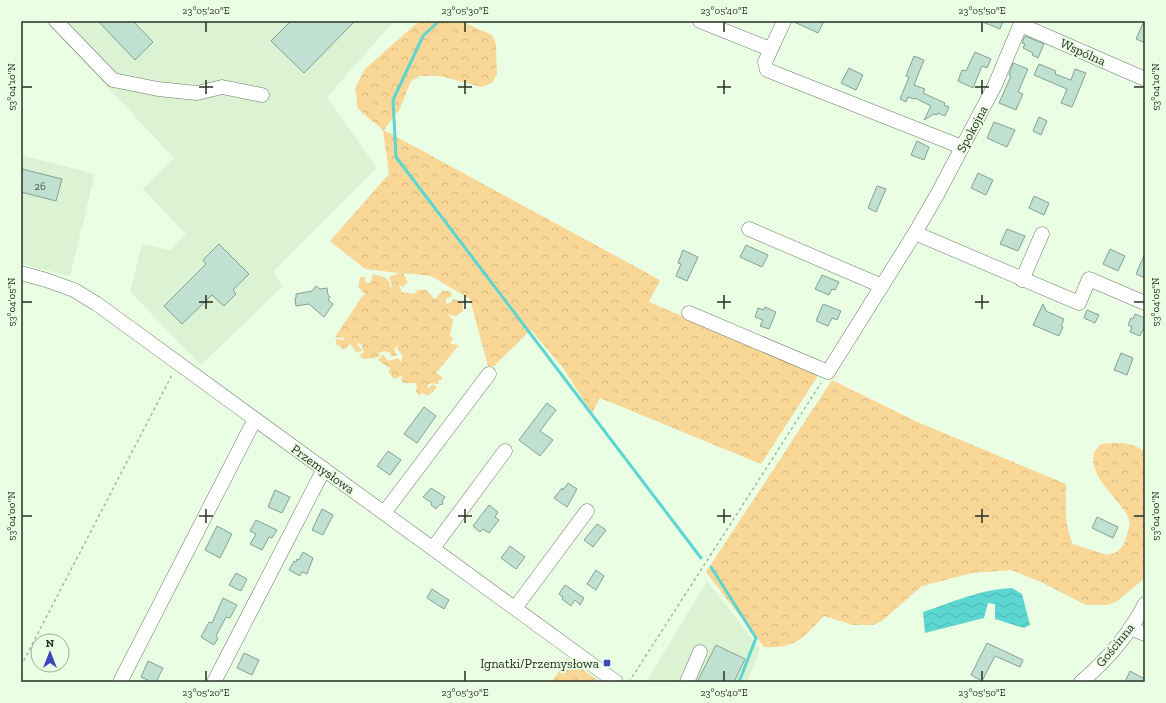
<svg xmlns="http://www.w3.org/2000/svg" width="1166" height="703" font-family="'Zilla Slab',serif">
<defs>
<pattern id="forest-crowns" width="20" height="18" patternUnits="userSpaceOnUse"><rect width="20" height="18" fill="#f9d897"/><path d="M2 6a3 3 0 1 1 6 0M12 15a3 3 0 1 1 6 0" fill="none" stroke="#d5ba82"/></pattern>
<pattern id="water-waves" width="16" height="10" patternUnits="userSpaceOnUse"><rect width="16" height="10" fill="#5bd6d1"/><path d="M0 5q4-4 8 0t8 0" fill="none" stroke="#4fb8b3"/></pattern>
</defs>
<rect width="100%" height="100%" fill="#eafee4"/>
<!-- built -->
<g fill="#dbf3d3">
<path d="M45 21H394L327 97 377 168 274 271 282 287 201 365 130 292 142 244 170 250 186 234 143 189 174 158Z"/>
<path d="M21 155 95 174 70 276 21 264Z"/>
<path d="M707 581 760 649 747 682H646Z"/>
</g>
<!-- forest -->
<g fill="url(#forest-crowns)">
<path d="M419 21H464L463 22 492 35 496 44 497 74 492 83 482 87 440 76H420L411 81 400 109 384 130 660 280 649 302 819 374 761 464 600 398 592 413 563 368 531 330 493 367 488 366 470 299 431 276 403 273 408 282 403 287 399 285 402 292 414 294 418 290H426L435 299 442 291H450L452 296 446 298V304L452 302 453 299 463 302V310L457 316 448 315 453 320 450 336 453 339 450 344 459 345 436 373 442 377V380H438L439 384 431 383 427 386 428 388 433 384 437 387 428 396 422 393 420 396 416 391 417 386 415 383H403L401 379 403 375 394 379 388 371 391 369 378 360 383 354 388 361 398 358 402 362V355L397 349 398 346 394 348 397 356H390L391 353 385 351 379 353V356L375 358 363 359 359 356 364 352 361 343 357 344 362 351 357 353 350 344 344 350 336 344V339L344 340V337L342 338 335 337 363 295H366L358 287 360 277H365V282L370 283 373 274 385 277 390 283V288L392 286 389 277 399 273 365 269 330 241 389 174 383 130 358 109 355 89 364 70Z"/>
<path d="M832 380 915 421 1066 484C1066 504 1064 525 1073 544L1107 555 1117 552 1124 544 1130 524 1127 514 1100 480 1096 472 1093 462 1094 452 1101 444C1121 442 1127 441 1145 451V578L1116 602 1107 605H1086L1041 582 1011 570 972 573 922 586 882 621 873 625H853L824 616C804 637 796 649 764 647L706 572Z"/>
<path d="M567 658 600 682H552Z"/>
</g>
<!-- water -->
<path fill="url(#water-waves)" d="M1012 588 1022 594 1030 625 1024 628 995 619V604L988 603 984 618 925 633 923 612C953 602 981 589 1012 588Z"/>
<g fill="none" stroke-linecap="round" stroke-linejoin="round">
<!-- stream -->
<g stroke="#5bd6d1" stroke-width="3">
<path d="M439 21 423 36 393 100 396 157 701 558"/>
<path d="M711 567 756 638 739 682"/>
</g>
</g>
<!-- building -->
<g fill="#c0e0d1" stroke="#84a294">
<path d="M98 21H133L153 42 135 60Z"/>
<path d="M291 21H355L304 73 271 41Z"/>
<path d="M792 21H824L818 33Z"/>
<path d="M980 21H1003L1000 29Z"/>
<path d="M1144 21H1145V43L1136 39Z"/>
<path d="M1025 36 1044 44 1038 58 1032 55 1033 53 1023 48 1025 44 1022 43Z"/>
<path d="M975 52 991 59 987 68 982 66 973 88 958 81 962 70 966 71Z"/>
<path d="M914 56 924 60 914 85 925 89 923 93 945 103 944 105 949 107 945 116 938 113 937 115 934 114 924 120 931 106 915 98 914 99 908 97 906 102 900 99 909 77 906 76Z"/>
<path d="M1013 63 1028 69 1018 92 1023 94 1016 110 999 103 1011 76 1009 75Z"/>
<path d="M1039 64 1056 71 1055 74 1071 80 1075 69 1086 73 1072 107 1061 103 1067 89 1034 75Z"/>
<path d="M849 68 863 75 856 90 841 83Z"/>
<path d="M1039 117 1047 121 1041 135 1033 131Z"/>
<path d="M994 122 1015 130 1007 147 987 138Z"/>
<path d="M917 141 929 147 924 160 911 155Z"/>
<path d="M22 169 62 179 56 201 21 192Z"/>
<path d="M978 173 993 180 986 195 971 188Z"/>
<path d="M877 186 886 189 876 212 868 208Z"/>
<path d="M1034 196 1049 203 1044 215 1029 208Z"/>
<path d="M1007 229 1025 236 1018 251 1000 244Z"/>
<path d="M219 244 249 274 233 290 236 294 224 306 212 295 182 324 164 306 206 264 203 260Z"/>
<path d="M746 245 768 255 762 267 740 257Z"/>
<path d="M1110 249 1125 256 1118 271 1103 264Z"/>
<path d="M683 250 698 257 687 281 676 276 681 264 678 263Z"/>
<path d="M1145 253V278L1136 274Z"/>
<path d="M822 275 839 282 835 290 832 289 829 295 815 289Z"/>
<path d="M316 286 320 289 327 288 328 295 330 297 328 300 333 304 324 317 309 304 296 306 295 298H296V294L312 291Z"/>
<path d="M823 304 841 311 837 320 832 318 828 326 816 321Z"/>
<path d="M1043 304 1046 311 1064 319 1061 326 1063 327 1059 336 1033 325Z"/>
<path d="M765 307 776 312 769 329 760 326 763 320 755 317 758 308 764 310Z"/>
<path d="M1087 310 1099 315 1095 323 1084 318Z"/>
<path d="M1135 314 1145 318V325L1140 336 1130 332 1132 327 1128 325 1131 318 1133 319Z"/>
<path d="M1121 353 1133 358 1127 375 1114 370Z"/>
<path d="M547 403 556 410 540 431 553 440 540 456 519 440Z"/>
<path d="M424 407 436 416 417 443 404 434Z"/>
<path d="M388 451 401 460 390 475 377 466Z"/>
<path d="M568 483 577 489 567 507 554 498 562 488 563 490Z"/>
<path d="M431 488 445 497 442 501 443 504 439 505 436 509 431 505 432 503 423 497Z"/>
<path d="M275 490 290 497 282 513 268 507Z"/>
<path d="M489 505 498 512 495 517 499 520 489 533 483 529 480 532 473 526Z"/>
<path d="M322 509 333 515 323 535 312 530Z"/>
<path d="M1097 517 1118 527 1113 538 1092 528Z"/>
<path d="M256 520 277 530 272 538 269 537 262 550 250 544 256 534 250 531Z"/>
<path d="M597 524 606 530 593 547 584 540Z"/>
<path d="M217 526 232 534 220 558 205 550Z"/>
<path d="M510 546 525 557 516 569 501 558Z"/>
<path d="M303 552 313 558 307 574 302 572 300 576 289 570 294 561 296 562 297 559 299 560Z"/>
<path d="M596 570 604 576 596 590 587 584Z"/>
<path d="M236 573 247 579 241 591 229 585Z"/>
<path d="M565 585 584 598 580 605 575 600 571 606 562 599 563 597 559 594Z"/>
<path d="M432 589 449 600 444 609 427 598Z"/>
<path d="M223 598 237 605 230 618 226 617 216 636 218 638 214 645 201 637 209 622 212 623Z"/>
<path d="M987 643 1023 660 1020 667 995 656 982 681 971 675Z"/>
<path d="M716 645 745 659 734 682H697Z"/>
<path d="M244 653 259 660 252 675 237 668Z"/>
<path d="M148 661 163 668 156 682H152L141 677Z"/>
<path d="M1130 671 1145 679V682H1125Z"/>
</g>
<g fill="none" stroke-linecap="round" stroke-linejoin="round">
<!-- minor casing -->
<g stroke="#6b7c66" stroke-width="15">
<g id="minor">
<path d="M56 21 113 80 158 89 197 93 222 87 262 95"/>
<path d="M700 21 770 49"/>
<path d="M784 21 765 62 767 70 962 147"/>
<path d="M1022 21 995 85 938 193 915 233 1079 303 1089 279 1145 303"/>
<path d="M1021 25 1145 79"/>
<path d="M749 229 882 286"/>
<path d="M21 273 46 280 74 290 97 304 616 682"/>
<path d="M1022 280 1042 234"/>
<path d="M689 313 828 372 915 233"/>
<path d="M384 513 489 374"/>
<path d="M433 548 505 451"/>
<path d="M515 608 587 511"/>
<path d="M1130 628 1145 634"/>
<path d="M120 682 255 419"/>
<path d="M214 682 324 469"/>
<path d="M687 682 700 652"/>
<path d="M1081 682C1106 661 1130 633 1145 604"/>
</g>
</g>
<!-- path -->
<g stroke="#a7b6a2" stroke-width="1.5" stroke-dasharray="3 3" stroke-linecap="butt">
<path d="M21 666 173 373"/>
<path d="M629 682 821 383"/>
</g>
<!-- minor -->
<use href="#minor" stroke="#fff" stroke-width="14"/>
</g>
<!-- ticks -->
<path fill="none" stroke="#282f25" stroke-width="1.5" d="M206 22V32M465 22V32M724 22V32M982 22V32M206 80V94M465 80V94M724 80V94M982 80V94M22 87H32M199 87H213M458 87H472M717 87H731M975 87H989M1134 87H1144M206 295V309M465 295V309M724 295V309M982 295V309M22 302H32M199 302H213M458 302H472M717 302H731M975 302H989M1134 302H1144M206 509V523M465 509V523M724 509V523M982 509V523M22 516H32M199 516H213M458 516H472M717 516H731M975 516H989M1134 516H1144M206 671V681M465 671V681M724 671V681M982 671V681"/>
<!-- markers -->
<rect fill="#3b47bb" stroke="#eafee4" stroke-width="1.5" x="603" y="659" width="8" height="8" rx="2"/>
<g text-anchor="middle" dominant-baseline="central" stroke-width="4" stroke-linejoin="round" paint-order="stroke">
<!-- number labels -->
<g font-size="11" fill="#4e5b50">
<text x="40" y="186">26</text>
</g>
<!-- street labels -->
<g font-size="13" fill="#282f25" stroke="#eafee4">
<text transform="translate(1083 52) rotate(24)">Wspólna</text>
<text transform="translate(972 129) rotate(-62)">Spokojna</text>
<text transform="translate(323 469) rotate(36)">Przemysłowa</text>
<text transform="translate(1115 645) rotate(-51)">Gościnna</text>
</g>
<!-- poi labels -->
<g font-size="13" fill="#282f25" stroke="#eafee4" text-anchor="end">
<text x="599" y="663">Ignatki/Przemysłowa</text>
</g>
</g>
<!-- border -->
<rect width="1166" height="703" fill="none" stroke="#eafee4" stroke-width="44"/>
<!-- north arrow -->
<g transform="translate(50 653)"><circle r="19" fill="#eafee4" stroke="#9cab98"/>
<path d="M0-3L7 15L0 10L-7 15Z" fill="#3b47bb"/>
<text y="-6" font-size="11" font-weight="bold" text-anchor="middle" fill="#282f25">N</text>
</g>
<rect x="22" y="22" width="1122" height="659" fill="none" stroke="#282f25" stroke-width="1.5"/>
<g font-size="10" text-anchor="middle" fill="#282f25">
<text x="206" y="14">23°05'20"E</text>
<text x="465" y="14">23°05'30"E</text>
<text x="724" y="14">23°05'40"E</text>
<text x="982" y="14">23°05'50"E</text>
<text transform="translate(11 87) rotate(-90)" y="4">53°04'10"N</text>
<text transform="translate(1155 87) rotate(-90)" y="4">53°04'10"N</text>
<text transform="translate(11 302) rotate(-90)" y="4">53°04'05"N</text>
<text transform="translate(1155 302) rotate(-90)" y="4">53°04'05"N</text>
<text transform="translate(11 516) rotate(-90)" y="4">53°04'00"N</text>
<text transform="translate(1155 516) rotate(-90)" y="4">53°04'00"N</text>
<text x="206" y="696">23°05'20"E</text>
<text x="465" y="696">23°05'30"E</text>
<text x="724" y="696">23°05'40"E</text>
<text x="982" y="696">23°05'50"E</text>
</g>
</svg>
